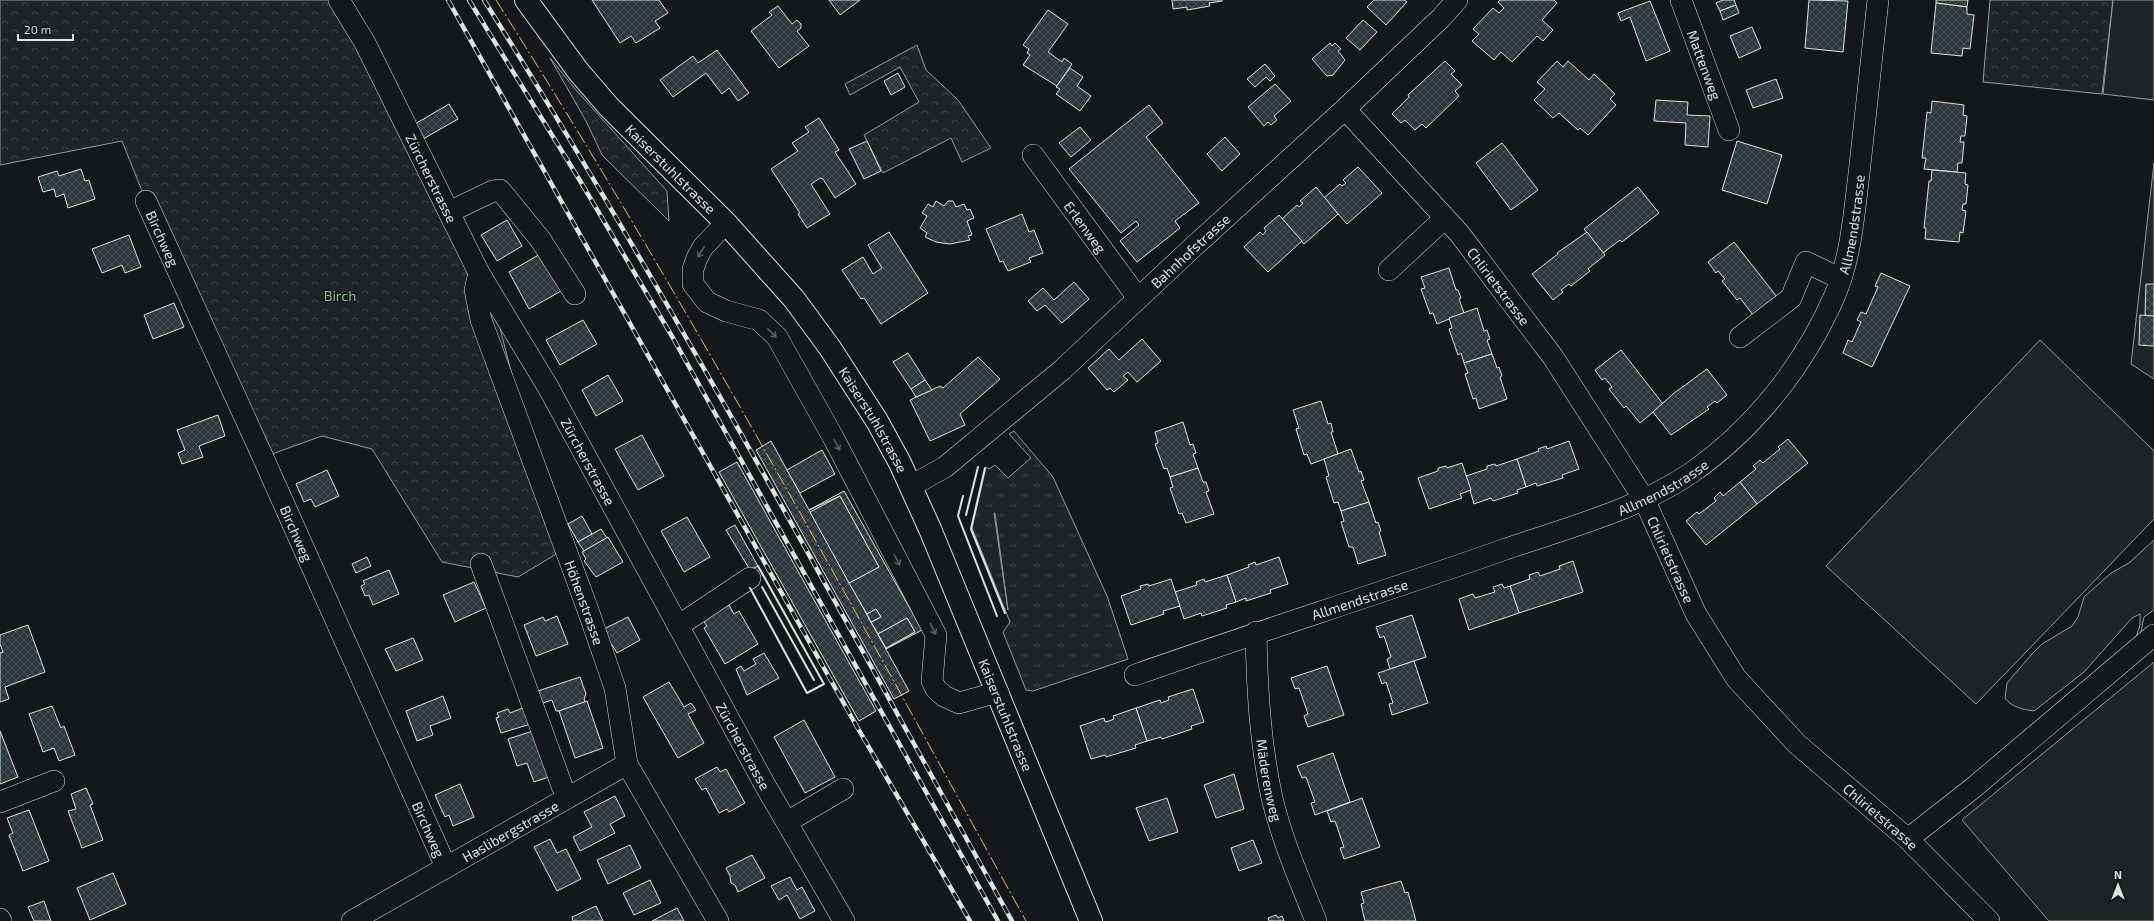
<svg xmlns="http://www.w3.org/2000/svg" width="2154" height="921" font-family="'Exo 2',sans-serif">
<defs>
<pattern id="grass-tufts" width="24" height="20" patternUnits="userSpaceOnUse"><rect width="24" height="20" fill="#202428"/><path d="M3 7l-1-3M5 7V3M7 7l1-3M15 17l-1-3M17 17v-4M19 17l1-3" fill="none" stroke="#404447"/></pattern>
<pattern id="forest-crowns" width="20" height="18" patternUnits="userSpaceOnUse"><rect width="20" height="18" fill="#202428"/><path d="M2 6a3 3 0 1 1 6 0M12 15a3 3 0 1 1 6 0" fill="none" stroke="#404447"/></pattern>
<pattern id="building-cross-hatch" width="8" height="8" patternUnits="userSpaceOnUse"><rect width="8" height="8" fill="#2c363c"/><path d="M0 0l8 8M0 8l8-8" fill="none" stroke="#4a5358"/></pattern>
</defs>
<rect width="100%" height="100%" fill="#14181c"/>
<!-- grass -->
<path fill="url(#grass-tufts)" stroke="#939e99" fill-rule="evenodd" d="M1014 431 1053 477 1107 596 1128 659 1033 691 1026 690 1003 632 1010 622 972 528 986 467 989 469 995 465 1008 478 1031 458 1009 434ZM994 513H995L1008 610Z"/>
<!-- forest -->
<g fill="url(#forest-crowns)" stroke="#939e99">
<path d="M0 0H339L487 278 558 553 518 577 442 562 372 449 322 436 269 455 146 201 122 141 0 165Z"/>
<path d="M1990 0H2113L2102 94 1983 82Z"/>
<path d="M917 45 926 70 958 100 991 148 962 162 951 138 883 173 864 135 919 102 900 67 850 95 845 84Z"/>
<path d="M550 58 576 90 667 191 669 221 602 155 586 121Z"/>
</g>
<!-- garden -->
<g fill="#202428" stroke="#939e99">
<path d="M2113 0H2154V100L2103 94Z"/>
<path d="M2154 163V379L2131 364Z"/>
<path d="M2040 340 2154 451V519L1976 704 1826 566Z"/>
<path d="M2154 540V610L2144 617 2140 637 2135 640 2140 625V614L2132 618 2084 672 2034 711C2022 709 2013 708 2005 698L2007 683 2032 654 2042 644 2072 626 2078 617 2084 597 2111 573 2129 563Z"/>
<path d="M2154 662V921H2049L1962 820Z"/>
</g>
<!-- building -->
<g fill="url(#building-cross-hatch)" stroke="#d8e6dc">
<path d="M592 0H659L668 13 655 21 660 28 636 43 631 36 620 43Z"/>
<path d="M829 0H860L840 15Z"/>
<path d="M1172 0H1222V1L1209 3 1210 6 1187 10V7L1173 9Z"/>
<path d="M1374 0H1404L1407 2 1386 25 1367 7Z"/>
<path d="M1500 0H1554L1557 3 1542 20 1553 30 1543 41 1537 36 1512 62 1501 52 1494 60 1472 41 1479 34 1473 29 1493 8 1499 13 1504 8 1498 2Z"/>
<path d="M1723 0H1734L1736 5 1720 11 1716 3Z"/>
<path d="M1809 0 1848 1 1843 52 1805 48Z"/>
<path d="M1936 0H1968L1967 7 1936 3Z"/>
<path d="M1650 1 1670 51 1646 61 1630 17 1621 21 1618 13Z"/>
<path d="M1936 3 1967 7V14L1974 15 1970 49 1963 48 1962 56 1931 53Z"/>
<path d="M1736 5 1739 13 1723 20 1720 11Z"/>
<path d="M778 6 792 24 797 20 801 24V28L797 31 809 46 779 68 751 31 772 15 769 12Z"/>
<path d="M1048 10 1068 24 1048 52 1062 62 1064 58 1072 64 1057 86 1023 65 1030 55 1027 53 1029 49 1023 45Z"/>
<path d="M1363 20 1377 32 1360 50 1346 38Z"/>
<path d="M1752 27 1761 48 1739 58 1730 36Z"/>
<path d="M1330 43 1332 46 1335 43 1341 49 1338 51 1345 60 1333 75 1327 76 1312 59Z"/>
<path d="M717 50 749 93 738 101 729 88 722 94 706 73 673 97 660 80 693 56 698 63Z"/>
<path d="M1445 61 1455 71 1451 74 1462 85 1455 91 1459 96 1426 128 1422 124 1415 130 1405 120 1401 123 1392 114 1409 97 1408 95Z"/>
<path d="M1557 61 1563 67 1568 61 1589 80 1594 74 1615 94 1610 99 1616 105 1588 135 1580 128 1578 130 1559 113 1553 118 1534 100 1545 89 1537 82Z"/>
<path d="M1265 64 1275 76 1270 81 1266 77 1255 87 1247 79Z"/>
<path d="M1070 68 1083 77 1077 86 1091 96 1080 111 1056 94 1060 89 1056 87Z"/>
<path d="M898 73 905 87 891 95 884 81Z"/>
<path d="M1776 79 1783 98 1753 108 1746 90Z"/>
<path d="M1275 84 1291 101 1274 116 1277 120 1271 125 1268 122 1264 126 1248 107Z"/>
<path d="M1656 100 1688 102 1687 115 1710 116 1708 147 1685 145 1686 123 1654 121Z"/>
<path d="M1932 101 1964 105 1963 115 1967 116 1965 136H1961L1960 142H1964L1962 163H1958L1957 172 1924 169 1926 158H1922L1927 112 1931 113Z"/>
<path d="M449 104 458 119 423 139 415 124Z"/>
<path d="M1149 105 1163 123 1146 137 1199 203 1175 221 1180 228 1137 262 1120 241 1139 225 1136 221 1121 233 1069 169Z"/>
<path d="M819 118 839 150 835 152 856 184 835 198 823 179 820 178 811 184 830 214 807 228 798 214 800 213 771 169 798 151 792 143 809 132 805 127Z"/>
<path d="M1080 127 1091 140 1071 157 1059 143Z"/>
<path d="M1225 137 1240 154 1222 171 1207 154Z"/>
<path d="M867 141 881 171 864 179 849 149Z"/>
<path d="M1737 141 1782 155 1767 204 1722 190Z"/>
<path d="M1502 143 1538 190 1511 210 1476 163Z"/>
<path d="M1358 167 1382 193 1347 224 1324 198 1340 184 1342 186 1346 183 1343 180Z"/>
<path d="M81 169 85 181 89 180 95 199 68 208 64 194 56 197 54 189 43 192 38 177 57 171 59 176Z"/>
<path d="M1932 170 1966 173 1965 184 1968 185 1966 204H1963L1962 210 1966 211 1963 233 1960 232 1959 242 1925 239 1926 228H1924L1929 181H1931Z"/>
<path d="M1316 187 1338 214 1304 244 1282 219 1297 205 1299 207 1303 203 1300 201Z"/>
<path d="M1638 187 1659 213 1622 242 1620 240 1603 253 1584 229Z"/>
<path d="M936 201 944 206 948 201H953L956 207 964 204 967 210 970 209 974 218 967 221 972 235 968 236 970 240 950 244 936 242 925 237 927 233 920 228 927 216 922 213 928 204 933 207Z"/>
<path d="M1022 214 1029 232 1034 230 1043 253 1029 258 1031 262 1008 271 1003 261 1000 262 986 229Z"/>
<path d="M1279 215 1302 241 1268 272 1244 247 1260 232 1263 235 1266 231 1264 228Z"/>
<path d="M507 220 522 246 497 261 481 235Z"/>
<path d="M889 232 928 293 881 324 864 298 861 299 842 270 863 257 873 274 882 268 868 245Z"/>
<path d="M1587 232 1605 255 1588 269 1590 271 1571 286 1569 284 1561 290 1563 292 1553 300 1532 274 1558 254 1557 253Z"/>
<path d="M129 235 141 267 125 273 122 265 102 273 92 249Z"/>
<path d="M1734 242 1777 297 1753 315 1740 298 1737 300 1722 281 1725 279 1718 271 1716 273 1708 262Z"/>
<path d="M542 253 563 290 529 309 509 272Z"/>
<path d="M1449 268 1456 290H1458L1461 298 1459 299 1464 313 1437 324 1433 313 1430 314 1421 289 1425 288 1421 277Z"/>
<path d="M1881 273 1910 286 1872 367 1843 353 1848 340 1852 342 1861 322 1857 320 1861 312 1866 314 1878 287 1875 286Z"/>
<path d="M1074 282 1089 299 1062 323 1045 305 1037 311 1028 301 1043 288 1054 300Z"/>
<path d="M2146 284H2154V316H2145Z"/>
<path d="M174 303 184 327 153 339 144 315Z"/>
<path d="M1477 308 1484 331 1487 330 1490 339 1487 340 1492 354 1464 363 1461 353 1458 355 1449 329 1452 328 1449 318Z"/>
<path d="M2140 315 2154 316V346L2139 345Z"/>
<path d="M583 320 597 344 560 365 546 340Z"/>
<path d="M1142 339 1161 361 1137 382 1128 372 1123 376 1128 380 1114 392 1110 388 1107 390 1088 368 1109 349 1119 360Z"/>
<path d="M1621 350 1663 404 1640 423 1626 406 1624 408 1609 389 1612 387 1605 378 1602 380 1595 370Z"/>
<path d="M908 353 925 380 911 389 893 362Z"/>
<path d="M1492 354 1497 368 1499 367 1502 376 1500 377 1507 399 1479 409 1476 398 1473 399 1465 374 1468 373 1464 363Z"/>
<path d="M978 357 1000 379 960 414 965 425 930 441 910 400 940 386 943 388Z"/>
<path d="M1707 369 1727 395 1717 403 1715 401 1707 407 1709 409 1671 435 1653 412 1673 394Z"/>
<path d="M608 375 623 401 596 416 582 390Z"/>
<path d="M925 380 932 390 916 397 911 389Z"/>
<path d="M1321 401 1328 424 1331 423 1333 432H1331L1338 454 1311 464 1307 454 1304 455 1296 429 1299 428 1293 410Z"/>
<path d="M218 415 225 436 199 446 203 457 182 464 178 453 185 450 177 430Z"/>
<path d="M1183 422 1190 445 1193 444 1196 453 1193 454 1198 468 1170 477 1167 468 1164 469 1155 444 1158 443 1155 432Z"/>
<path d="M642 435 664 476 638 490 615 449Z"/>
<path d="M1788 439 1808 463 1757 504 1740 482 1756 469 1753 466 1760 460 1763 463 1780 449 1778 447Z"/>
<path d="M771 441 909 691 894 699 756 450Z"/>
<path d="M1569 441 1579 469 1562 475 1563 478 1537 486 1536 483 1526 487 1517 459 1539 451 1538 449 1546 446 1547 449Z"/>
<path d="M1351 449 1359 472 1361 471 1364 480 1361 481 1369 502 1341 511 1338 502 1334 503 1326 477 1329 476 1324 459Z"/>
<path d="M822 450 835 474 800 493 787 470Z"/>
<path d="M1517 459 1526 487 1517 490 1518 493 1493 501 1491 498 1474 504 1466 476 1487 469V466L1495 464 1496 466Z"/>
<path d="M737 462 876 711 859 721 719 472Z"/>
<path d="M1462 463 1471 490 1460 494 1462 498 1429 509 1418 478 1438 471V468L1446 466 1447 468Z"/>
<path d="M1198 468 1203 482H1206L1209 491 1206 492 1214 514 1186 523 1182 513 1179 514 1170 488 1173 487 1170 477Z"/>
<path d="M327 470 339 496 315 507 311 499 304 502 296 484Z"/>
<path d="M1740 482 1757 504 1706 545 1686 521 1697 512 1699 514 1716 501 1714 498 1720 492 1723 496Z"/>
<path d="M844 491 922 630 886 649V648L915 632 907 618 878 634 871 622 881 617 876 609 867 614 849 583 879 567 840 496 809 510Z"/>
<path d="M840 496 879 567 849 583 810 512Z"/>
<path d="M1369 502 1376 523 1378 522 1381 531 1379 532 1386 555 1358 564 1353 547H1349L1341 522 1344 521 1341 511Z"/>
<path d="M582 516 592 534 578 542 568 524Z"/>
<path d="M687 517 710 557 684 572 661 531Z"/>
<path d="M735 525 758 566 750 570 726 530Z"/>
<path d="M601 529 607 538 584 551 578 542Z"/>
<path d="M608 537 623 562 596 577 584 561 586 559 582 552Z"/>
<path d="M367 557 371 566 356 573 352 564Z"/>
<path d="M1279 557 1288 584 1270 590 1271 593 1246 601V598L1236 602 1227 575 1249 567 1248 565 1255 562 1256 565Z"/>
<path d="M1573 561 1583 592 1519 613 1510 586 1530 579 1529 575 1538 572 1540 576 1560 569 1559 566Z"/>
<path d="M389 570 399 594 373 605 369 595 365 596 361 586 365 584 363 581Z"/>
<path d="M1227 575 1236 602 1226 605 1227 608 1202 616 1201 613 1184 619 1175 592 1197 585 1196 582 1204 579 1205 582Z"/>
<path d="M1171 579 1180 606 1163 611 1164 614 1131 625 1121 596 1141 589 1140 586 1148 584 1149 586Z"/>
<path d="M474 582 486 608 455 622 443 595Z"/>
<path d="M1502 584 1504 588 1510 586 1519 613 1469 630 1459 599 1473 594 1475 598 1495 592 1493 587Z"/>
<path d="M729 605 734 614 739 611 758 644 725 664 704 628 707 626 703 620Z"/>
<path d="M876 609 881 617 871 622 867 614Z"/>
<path d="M1412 615 1426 657 1390 669 1387 659 1391 657 1384 636 1380 638 1376 627Z"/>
<path d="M557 616 568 644 536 656 524 625 543 617 545 621Z"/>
<path d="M628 617 640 640 617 653 612 645 610 646 604 629Z"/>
<path d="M907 618 915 632 886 648 878 634Z"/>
<path d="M28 625 45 672 5 687 9 699 0 702V653L3 652 0 644V635Z"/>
<path d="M413 638 423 660 396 671 385 649Z"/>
<path d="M764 653 779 678 747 695 736 669 741 666 744 671 756 664 753 659Z"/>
<path d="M1414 661 1428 703 1392 715 1389 704 1393 703 1386 682 1382 684 1378 673Z"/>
<path d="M1327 666 1344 715 1308 727 1304 716 1308 714 1299 688 1295 689 1291 678Z"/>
<path d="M580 677 586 694 584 699 585 702 559 711H556L552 700 543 703 538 691Z"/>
<path d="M669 682 684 707 691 703 696 710 688 714 704 743 678 758 643 697Z"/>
<path d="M1193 689 1204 722 1191 726 1192 729 1162 739 1161 737 1147 741 1136 708 1160 700 1161 703 1169 700 1168 697Z"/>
<path d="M443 696 451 718 430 726 433 735 417 741 406 711Z"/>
<path d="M587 701 603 748 575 758 559 711Z"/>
<path d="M52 706 61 728 64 726 75 755 59 761 54 748 43 752 29 714Z"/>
<path d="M528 706 534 723 501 733 496 718 499 717 497 713 508 709 510 713Z"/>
<path d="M1136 708 1147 741 1135 745 1136 748 1106 757 1105 755 1091 759 1080 726 1104 718 1105 722 1109 721 1114 719 1113 716Z"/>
<path d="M804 720 835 777 805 793 774 737Z"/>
<path d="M536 730 552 776 534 782 527 763 517 766 508 739Z"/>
<path d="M0 731 18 777 0 784Z"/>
<path d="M1333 753 1350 802 1315 815 1311 803 1315 802 1306 777 1302 778 1297 766Z"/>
<path d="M717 767 720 772 726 769 745 803 729 812 727 809 719 813 706 788 702 790 695 779Z"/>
<path d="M1234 774 1244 809 1216 818 1204 785Z"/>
<path d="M460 784 474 817 453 826 449 815 445 817 435 795Z"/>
<path d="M86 788 93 804 90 805 103 840 82 848 68 811 76 809 71 794Z"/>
<path d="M615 796 625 816 610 824 615 833 580 851 573 837 592 827 584 812Z"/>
<path d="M1167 798 1178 832 1149 841 1136 808Z"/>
<path d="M1362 798 1380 847 1344 859 1340 848 1344 847 1335 821 1331 822 1327 811Z"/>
<path d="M29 810 49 861 23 871 9 835 13 833 7 818Z"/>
<path d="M550 839 557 853 566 849 581 879 557 891 534 847Z"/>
<path d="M1253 840 1262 863 1239 871 1231 848Z"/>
<path d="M630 845 641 868 608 884 597 860Z"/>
<path d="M752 855 765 878 738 892 735 885 731 883 730 876 726 868Z"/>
<path d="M113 873 126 904 90 920 77 888Z"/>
<path d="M790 877 797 890 802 887 815 911 800 919 787 895 779 900 771 886Z"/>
<path d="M650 880 661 903 634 915 623 893Z"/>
<path d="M1401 881 1405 893 1408 892 1416 921H1365L1361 904 1364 903 1361 892Z"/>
<path d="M44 901 51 921H34L28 907Z"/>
<path d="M596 906 603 921H573L572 917Z"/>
<path d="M677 908 684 921H652Z"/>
<path d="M1276 915 1278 918 1282 916 1284 921H1269L1268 918Z"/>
</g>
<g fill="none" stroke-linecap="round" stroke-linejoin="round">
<!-- minor casing -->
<g stroke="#d8e6dc" stroke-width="22">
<g id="minor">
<path id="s1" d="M339 0 365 43 479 273 548 387 765 785 844 921"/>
<path id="s2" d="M1681 0 1729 130"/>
<path id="s3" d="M1345 109 1459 233 1553 357 1644 499 1696 614 1736 678 1797 744 1908 839 1989 921"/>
<path id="s4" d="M1033 155 1138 298"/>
<path id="s5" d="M146 201 262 455 446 867"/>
<path d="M449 212 493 191 500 190 540 239 575 294"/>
<path d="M726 223 703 247 697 258 693 269V284L707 302 726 311 759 320 777 337 833 437 936 635 932 681 936 689 944 696 959 703 998 692"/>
<path d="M1389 270 1445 218"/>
<path id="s6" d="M479 273 475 290 481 320 588 610 615 688 627 764 718 921"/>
<path d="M1740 337 1791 298 1806 262 1841 279"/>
<path id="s7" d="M911 486 945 467 1062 370 1191 249 1345 109 1441 18 1457 0"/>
<path d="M481 564 562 786 568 797"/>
<path d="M678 626 750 578"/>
<path id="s8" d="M1256 632C1257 688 1260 743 1272 798 1282 840 1300 881 1316 921"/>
<path id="s9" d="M1135 675C1257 632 1381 593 1503 550 1566 528 1635 511 1691 473 1754 429 1804 366 1835 295 1851 257 1854 214 1859 174 1865 116 1872 58 1878 0"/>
<path d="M0 802 54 781"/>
<path d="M787 822 843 789"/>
<path d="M1908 839 1973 788 2154 635"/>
<path d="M0 919 1 921"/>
<path id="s10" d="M352 921 627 764"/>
</g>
</g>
<!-- major casing -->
<g stroke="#d8e6dc" stroke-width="24">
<g id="major">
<path id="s11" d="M526 0 578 71 609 107 726 223 794 299 830 348 877 421 900 463 930 529 1091 921"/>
</g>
</g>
<!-- minor -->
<use href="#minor" stroke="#14181c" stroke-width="21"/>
<!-- major -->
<use href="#major" stroke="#14181c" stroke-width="22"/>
<!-- rail casing -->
<g stroke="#d8e6dc" stroke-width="4.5">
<g id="rail">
<path d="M448 0 856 725 970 921"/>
<path d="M469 0 579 179 673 338 998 921"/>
<path d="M484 0C672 300 840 611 1012 921"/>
</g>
</g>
<!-- rail -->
<use href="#rail" stroke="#14181c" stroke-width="3" stroke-dasharray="9" stroke-linecap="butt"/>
<!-- wall -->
<g stroke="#d8e6dc" stroke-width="2">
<path d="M985 468 971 529 1005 613"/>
<path d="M963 496 958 516 997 616"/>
<path d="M966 515 978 467"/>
<path d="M762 587 814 680"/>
<path d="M750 588 807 693 824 684 758 566"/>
</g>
<!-- power -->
<path stroke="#ffb74d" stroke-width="1" stroke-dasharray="14 3 2 3" stroke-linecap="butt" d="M496 0C686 299 855 611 1026 921"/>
</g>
<!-- one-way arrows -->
<defs><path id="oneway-shaft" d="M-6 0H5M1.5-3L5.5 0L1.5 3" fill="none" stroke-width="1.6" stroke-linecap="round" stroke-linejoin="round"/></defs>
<g stroke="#59605f">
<use href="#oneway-shaft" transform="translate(701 252) rotate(122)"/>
<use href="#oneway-shaft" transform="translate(772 333) rotate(45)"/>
<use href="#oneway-shaft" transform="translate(837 445) rotate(62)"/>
<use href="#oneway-shaft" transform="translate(897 560) rotate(62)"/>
<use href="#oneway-shaft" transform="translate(933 629) rotate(64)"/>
</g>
<g text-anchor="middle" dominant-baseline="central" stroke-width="3" stroke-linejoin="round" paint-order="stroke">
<!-- street labels -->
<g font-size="14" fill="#d8e6dc" stroke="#14181c">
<text stroke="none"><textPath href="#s2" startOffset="69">Mattenweg</textPath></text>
<text stroke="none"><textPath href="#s11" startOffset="223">Kaiserstuhlstrasse</textPath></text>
<text stroke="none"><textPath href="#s1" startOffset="201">Zürcherstrasse</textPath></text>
<text stroke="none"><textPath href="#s9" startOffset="897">Allmendstrasse</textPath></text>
<text stroke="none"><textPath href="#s4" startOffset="89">Erlenweg</textPath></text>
<text stroke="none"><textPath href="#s5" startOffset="41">Birchweg</textPath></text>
<text stroke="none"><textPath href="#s7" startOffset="366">Bahnhofstrasse</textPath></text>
<text stroke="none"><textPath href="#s3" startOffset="235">Chlirietstrasse</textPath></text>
<text stroke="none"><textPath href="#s11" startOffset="547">Kaiserstuhlstrasse</textPath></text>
<text stroke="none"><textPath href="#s1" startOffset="525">Zürcherstrasse</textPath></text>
<text stroke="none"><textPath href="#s9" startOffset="561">Allmendstrasse</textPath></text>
<text stroke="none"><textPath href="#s5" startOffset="365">Birchweg</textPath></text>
<text stroke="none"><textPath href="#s3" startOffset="559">Chlirietstrasse</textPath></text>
<text stroke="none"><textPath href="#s9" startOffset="237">Allmendstrasse</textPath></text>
<text stroke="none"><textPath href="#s6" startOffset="349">Höhenstrasse</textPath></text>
<text stroke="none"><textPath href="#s11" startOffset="871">Kaiserstuhlstrasse</textPath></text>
<text stroke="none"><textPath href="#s1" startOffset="849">Zürcherstrasse</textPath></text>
<text stroke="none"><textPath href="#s8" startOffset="149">Mäderenweg</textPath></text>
<text stroke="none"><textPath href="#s3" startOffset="895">Chlirietstrasse</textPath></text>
<text stroke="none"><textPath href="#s5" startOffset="689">Birchweg</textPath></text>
<text stroke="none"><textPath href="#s10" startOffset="182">Haslibergstrasse</textPath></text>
</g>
<!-- park labels -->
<g font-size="14" fill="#8ac095" stroke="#14181c">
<text x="340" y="295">Birch</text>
</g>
</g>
<!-- north arrow -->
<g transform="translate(2118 885)" stroke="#14181c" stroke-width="3" paint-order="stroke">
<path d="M0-3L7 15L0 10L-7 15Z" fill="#d8e6dc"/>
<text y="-6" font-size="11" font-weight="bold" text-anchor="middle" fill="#d8e6dc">N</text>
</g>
<!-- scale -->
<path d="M18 34v6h55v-6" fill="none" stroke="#d8e6dc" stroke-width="2"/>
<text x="24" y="34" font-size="12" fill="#d8e6dc" stroke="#14181c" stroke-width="3" paint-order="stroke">20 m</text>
</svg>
